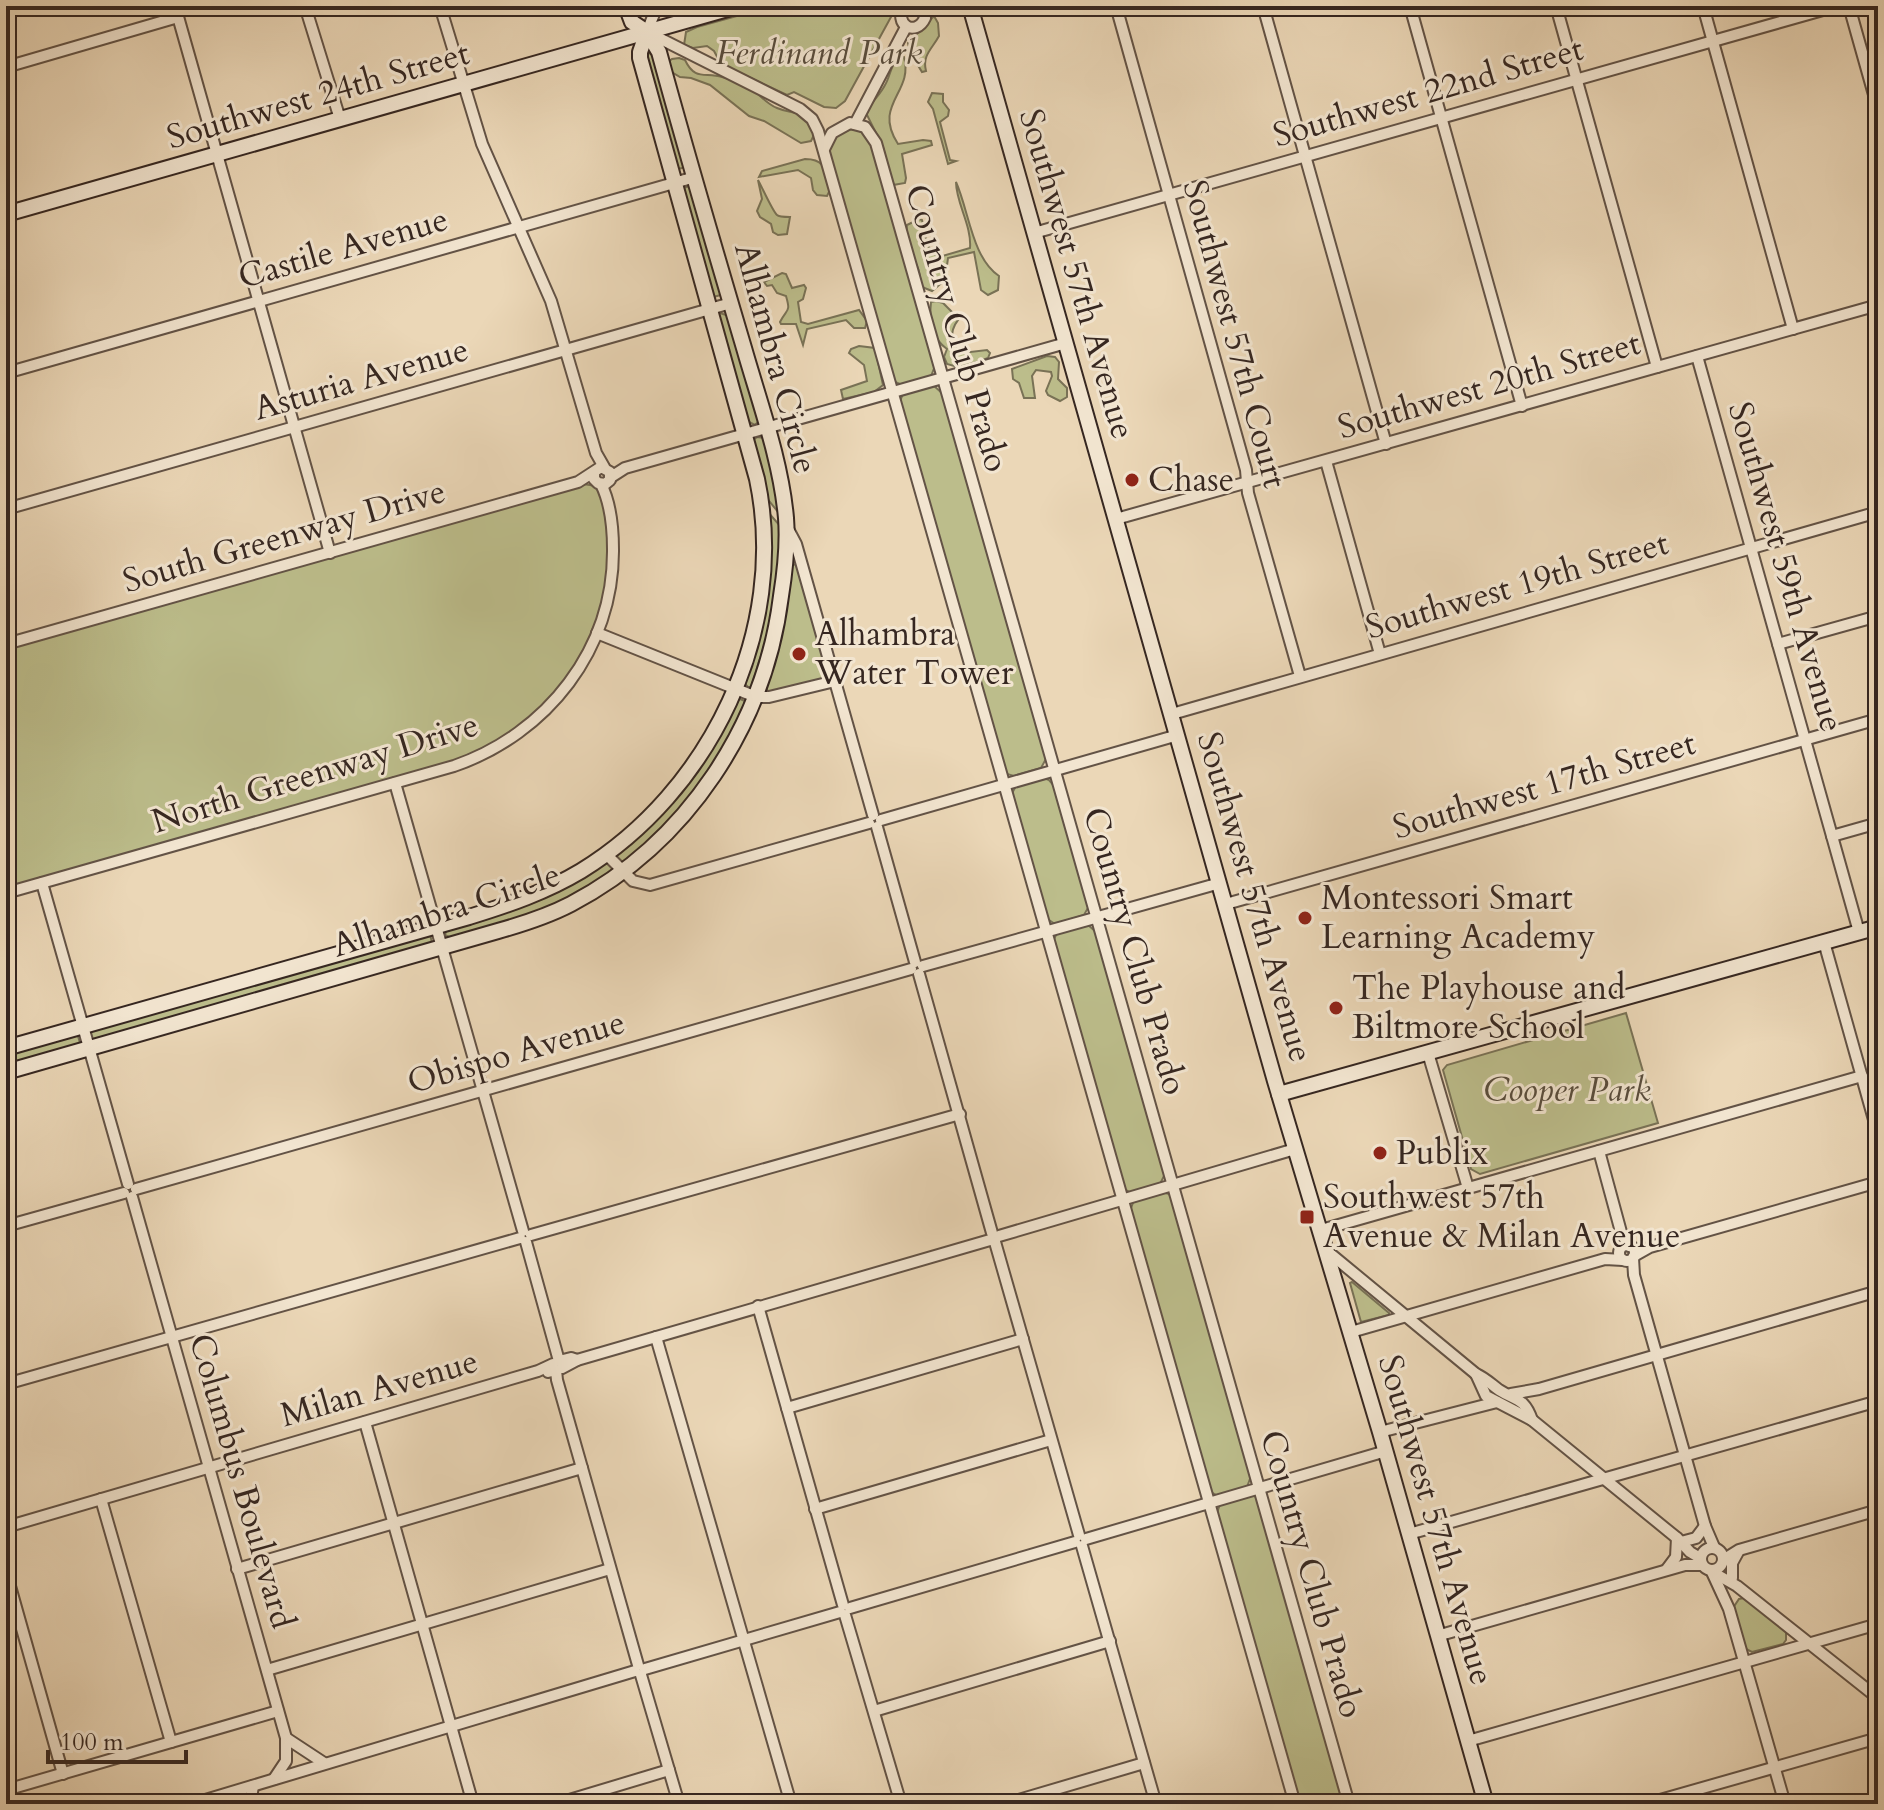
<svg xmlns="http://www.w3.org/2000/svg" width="1884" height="1810" font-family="Cardo,serif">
<rect width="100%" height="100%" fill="#ebd7b7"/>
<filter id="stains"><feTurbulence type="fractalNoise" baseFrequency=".0025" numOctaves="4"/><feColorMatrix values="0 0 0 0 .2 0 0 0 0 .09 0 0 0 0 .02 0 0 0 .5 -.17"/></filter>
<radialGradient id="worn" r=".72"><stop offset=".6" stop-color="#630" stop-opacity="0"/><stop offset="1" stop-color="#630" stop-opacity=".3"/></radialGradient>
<!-- green -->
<g fill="#bcbd8b" stroke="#797256" stroke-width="2">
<path d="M773 6H788L785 15 819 6H897L845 101 836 108 824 107 794 92 787 95 721 64 714 51 707 46 693 48 684 45 686 32 697 27Z"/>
<path d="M934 16 938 23 939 36C932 49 922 55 926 71L922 72 910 52 908 43Z"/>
<path d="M654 53 686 167 674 170 643 54Z"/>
<path d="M901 56 904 57C914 93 872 104 898 144L923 140 931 141 932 145 902 154 906 178 905 183 893 185 883 147 866 113C871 102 880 95 885 85 891 75 890 64 901 56Z"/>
<path d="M679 58 685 60C695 81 705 72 722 77 730 79 744 84 751 89 760 94 766 104 777 108 796 116 806 108 814 135L811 141 801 143 764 121 749 116 710 85 691 78 680 77 670 71 668 62 672 59Z"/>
<path d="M932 93 943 94V102L949 110 948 116 940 122 950 160 956 161 948 164 933 109 928 102Z"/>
<path d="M853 129 865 133 871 141 935 366 931 376 902 385 893 381 829 152C832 137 838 132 853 129Z"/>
<path d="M805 159C827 159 825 172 830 190L827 196 817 195 813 190 811 178 798 170 759 177 762 171Z"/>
<path d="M758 180C761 185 773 212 777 215 779 217 787 217 790 217L787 234 778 235 773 232 771 224 760 217 757 211 762 199Z"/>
<path d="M956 182C969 211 972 258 999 276L998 290 988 295 981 290 974 252 948 258 945 280 932 291 922 287C920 280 920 272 917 266 912 253 905 241 907 225L919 219 922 220C925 233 925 250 939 257L970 248C972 226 956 203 956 182Z"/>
<path d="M694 185 724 294 710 298 679 189Z"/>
<path d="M782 273 786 274 792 288 804 285 806 288 803 299 798 302 801 322 808 324 859 310 867 321 865 328H854L846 320 807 329 803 345 796 324H781L780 322C787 308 791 313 786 296L777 293 772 285 767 286 764 282Z"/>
<path d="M936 301 943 303 953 313 962 315C951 327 947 340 962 353L987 350 990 353 988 358 961 368 947 364 944 357 947 349C932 339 929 319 931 302Z"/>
<path d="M717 312 729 316 759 421 755 425 747 421Z"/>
<path d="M859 346 875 348 883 385 874 392 843 399 841 390 867 381 864 365 849 353 851 349Z"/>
<path d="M1047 356 1055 357 1059 362 1058 379 1067 388V397L1060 401 1048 395 1046 391 1052 376 1051 372 1036 370 1032 376 1035 398H1024L1019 383 1013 379 1012 369Z"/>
<path d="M933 385 943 394 1047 757 1041 768 1014 776 1007 774 1004 769 899 403 903 394Z"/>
<path d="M757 437 764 438 782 517 766 497 752 441Z"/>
<path d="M583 484 596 486 601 491 609 533 607 589 594 631 563 686 512 734 461 760 6 890V648Z"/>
<path d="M767 511 782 528 777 605 751 687H748L743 682Z"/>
<path d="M796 564 828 673 821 680 769 692 765 688 790 566Z"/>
<path d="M740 699 745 701 730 745 673 821 622 864 614 854 734 703Z"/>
<path d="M1044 778 1049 780 1055 787 1089 906 1084 915 1055 924 1046 918 1011 795 1016 786Z"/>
<path d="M604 861 612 866V871L550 910 453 939 445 935 447 928Z"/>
<path d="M1087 924 1096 932 1165 1174 1160 1184 1131 1193 1123 1188 1053 941 1057 933Z"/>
<path d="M430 934 432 943 92 1041 89 1030Z"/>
<path d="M1626 1013 1658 1123 1480 1174 1471 1169 1443 1070 1447 1065Z"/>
<path d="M77 1033 81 1046 6 1068V1053Z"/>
<path d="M1162 1192 1169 1194 1172 1199 1251 1476 1247 1487 1218 1496 1211 1492 1130 1211 1134 1200Z"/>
<path d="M1352 1282 1389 1313V1315L1361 1322 1350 1283Z"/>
<path d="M1250 1495 1255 1496 1258 1501 1345 1804H1300L1217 1513 1220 1504Z"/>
<path d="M1744 1598 1786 1632V1640L1783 1644 1752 1652 1744 1648 1733 1608 1739 1599Z"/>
</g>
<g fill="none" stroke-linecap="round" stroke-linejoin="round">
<!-- street casing -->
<g stroke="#635346" stroke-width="14">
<g id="street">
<path d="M175 6 330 553"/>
<path d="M305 6 340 119"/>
<path d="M440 6 482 144 551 301 596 453 604 467"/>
<path d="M657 6 647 32 800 109 812 119 818 131 1295 1804"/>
<path d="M905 6C892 24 916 38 925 18L921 6"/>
<path d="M1116 6 1246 470 1248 493 1300 676"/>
<path d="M1263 6 1386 444"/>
<path d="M1410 6 1522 406"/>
<path d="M1556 6 1657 367"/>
<path d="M1703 6 1793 329"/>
<path d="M1849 6 1878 109"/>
<path d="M6 13 9 6"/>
<path d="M6 67 178 17"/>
<path d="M855 124 906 27"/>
<path d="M824 149 832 133 850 123 865 127 876 143 1349 1804"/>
<path d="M1034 233 1837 6"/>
<path d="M1697 356 1859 932"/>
<path d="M6 373 695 177"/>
<path d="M1326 461 1380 654"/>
<path d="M611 477 625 468 1066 343"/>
<path d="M6 509 731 303"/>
<path d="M1116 519 1878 305"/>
<path d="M787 527 796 544 873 815"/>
<path d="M597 633 756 697H769L835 681"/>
<path d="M6 644 578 482 601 467 610 472V480L605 484 598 483 594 479V472"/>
<path d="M1778 644 1878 616"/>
<path d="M1172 714 1878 512"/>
<path d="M395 783 523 1231"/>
<path d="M881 820 1178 735"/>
<path d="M877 827 915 962"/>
<path d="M1832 836 1878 823"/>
<path d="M606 854 633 881 650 885 869 823"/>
<path d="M42 883 128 1184"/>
<path d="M6 893 454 766C547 734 614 649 613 549 613 527 611 504 601 484"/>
<path d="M1226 904 1878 719"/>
<path d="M1824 942 1878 1134"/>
<path d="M923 966 1220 883"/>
<path d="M919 974 992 1233"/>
<path d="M1428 1053 1468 1188"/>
<path d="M1599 1151 1621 1232 1629 1246"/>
<path d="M136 1189 911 969"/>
<path d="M132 1197 286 1738V1761L274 1779"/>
<path d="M6 1226 124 1193"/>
<path d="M1321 1230 1862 1076"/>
<path d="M531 1235 960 1114"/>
<path d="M999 1236 1295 1149"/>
<path d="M526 1242 559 1361 571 1358 577 1360"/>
<path d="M995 1242 1079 1535"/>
<circle cx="1627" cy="1253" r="8"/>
<path d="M1327 1251 1476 1374C1485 1378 1491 1384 1499 1390 1516 1401 1524 1397 1532 1420"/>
<path d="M1634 1256 1650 1247 1878 1182"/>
<path d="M1633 1258 1634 1275 1705 1526 1714 1547"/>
<path d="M758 1306 843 1605"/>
<path d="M1351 1332 1605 1259 1623 1260"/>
<path d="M656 1337 791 1804"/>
<path d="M562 1368 577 1360 990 1240"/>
<path d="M548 1372 556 1370 557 1380 638 1665"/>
<path d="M1476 1374 1486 1396 1532 1420 1677 1538 1690 1552 1700 1558"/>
<path d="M6 1384 520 1238"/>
<path d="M1511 1394 1539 1389 1878 1291"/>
<path d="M787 1408 1023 1339"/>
<path d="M365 1422 473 1804"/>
<path d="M1380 1432 1497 1402"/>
<path d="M101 1499 171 1742"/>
<path d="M815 1509 1051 1440"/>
<path d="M6 1527 538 1371 553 1364"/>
<path d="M1409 1534 1878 1401"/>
<path d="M1086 1539 1386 1451"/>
<path d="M1681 1542 1696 1538 1705 1526"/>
<path d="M1082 1546 1156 1804"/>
<circle cx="1712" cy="1559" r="11"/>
<path d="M1723 1560 1739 1550 1878 1510"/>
<path d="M237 1569 582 1468"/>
<path d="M1667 1569 1676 1557 1677 1538"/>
<path d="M1711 1570 1729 1609 1785 1804"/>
<path d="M6 1572 63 1774"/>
<path d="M1716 1574 1737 1586 1878 1698"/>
<path d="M1732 1578V1563L1738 1552"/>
<path d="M850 1608 1075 1542"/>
<path d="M845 1615 901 1804"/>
<path d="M1437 1636 1685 1565H1702"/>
<path d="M645 1669 840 1612"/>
<path d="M267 1670 610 1569"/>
<path d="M641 1675 679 1804"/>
<path d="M874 1711 1110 1641"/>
<path d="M286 1738 324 1763"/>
<path d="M1468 1741 1878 1624"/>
<path d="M6 1790 278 1711"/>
<path d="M192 1804 635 1671"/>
<path d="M250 1804 253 1786"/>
<path d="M556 1804 669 1770"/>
<path d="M1005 1804 1144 1763"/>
<path d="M1451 1804 1463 1800"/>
<path d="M1646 1804 1878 1738"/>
</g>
</g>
<!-- secondary casing -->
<g stroke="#362721" stroke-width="18">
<g id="secondary">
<path d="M970 6 1275 1081 1380 1432 1486 1804"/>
<path d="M6 214 738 6"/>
<path d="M6 1048 469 917C508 905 546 892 581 871 710 792 789 630 757 479L640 58V52L647 32"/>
<path d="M6 1072 498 931C523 924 548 916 571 904 687 843 765 725 781 596 785 571 788 544 786 518 781 461 760 404 744 348 715 250 686 151 659 52L647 32 632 22 626 6"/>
<path d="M1279 1094 1878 927"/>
</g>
</g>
<!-- street -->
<use href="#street" stroke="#f2e5d0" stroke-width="10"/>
<!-- secondary -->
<use href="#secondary" stroke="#f2e5d0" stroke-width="14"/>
</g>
<!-- markers -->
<g fill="#8f2418" stroke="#f2e5d0" stroke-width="3">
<circle cx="1132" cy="480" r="8"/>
<circle cx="799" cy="654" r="8"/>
<circle cx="1305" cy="918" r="8"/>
<circle cx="1336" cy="1008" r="8"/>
<circle cx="1380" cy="1153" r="8"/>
<rect x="1299" y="1209" width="16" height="16" rx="4"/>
</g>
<g text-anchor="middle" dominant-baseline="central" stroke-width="6" stroke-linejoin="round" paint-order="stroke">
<!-- park labels -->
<g font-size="34" font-style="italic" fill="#584c3c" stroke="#f2e5d0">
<text x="819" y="53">Ferdinand Park</text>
<text x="1567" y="1090">Cooper Park</text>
</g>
<!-- street labels -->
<g font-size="34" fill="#362721" stroke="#f2e5d0">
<text transform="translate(1428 92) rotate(-16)">Southwest 22nd Street</text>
<text transform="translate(318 95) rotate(-16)">Southwest 24th Street</text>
<text transform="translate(343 248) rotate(-16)">Castile Avenue</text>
<text transform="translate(1077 274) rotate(74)">Southwest 57th Avenue</text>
<text transform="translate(957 328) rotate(74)">Country Club Prado</text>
<text transform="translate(1235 334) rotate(75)">Southwest 57th Court</text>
<text transform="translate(776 358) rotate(75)">Alhambra Circle</text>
<text transform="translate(361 379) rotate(-16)">Asturia Avenue</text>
<text transform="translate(1489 385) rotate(-16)">Southwest 20th Street</text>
<text transform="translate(284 536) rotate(-16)">South Greenway Drive</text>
<text transform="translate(1786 567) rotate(74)">Southwest 59th Avenue</text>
<text transform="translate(1517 585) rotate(-16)">Southwest 19th Street</text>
<text transform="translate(315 773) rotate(-17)">North Greenway Drive</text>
<text transform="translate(1544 785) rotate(-16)">Southwest 17th Street</text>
<text transform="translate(1255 897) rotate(74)">Southwest 57th Avenue</text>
<text transform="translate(446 910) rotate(-18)">Alhambra Circle</text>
<text transform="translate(1135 951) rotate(74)">Country Club Prado</text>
<text transform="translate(516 1052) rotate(-16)">Obispo Avenue</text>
<text transform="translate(379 1388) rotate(-16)">Milan Avenue</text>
<text transform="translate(242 1481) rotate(74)">Columbus Boulevard</text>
<text transform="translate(1436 1520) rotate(74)">Southwest 57th Avenue</text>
<text transform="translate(1312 1574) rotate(74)">Country Club Prado</text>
</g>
<!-- poi labels -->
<g font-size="34" fill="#362721" stroke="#f2e5d0" text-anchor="start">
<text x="1148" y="480">Chase</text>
<text x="815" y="634">Alhambra<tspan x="815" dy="39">Water Tower</tspan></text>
<text x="1321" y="898">Montessori Smart<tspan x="1321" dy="39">Learning Academy</tspan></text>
<text x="1352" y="988">The Playhouse and<tspan x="1352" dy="39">Biltmore School</tspan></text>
<text x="1396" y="1153">Publix</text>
<text x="1323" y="1197">Southwest 57th<tspan x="1323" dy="39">Avenue &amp; Milan Avenue</tspan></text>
</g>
</g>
<!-- margin -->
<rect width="1884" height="1810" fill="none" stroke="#ebd7b7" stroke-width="32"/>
<rect x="8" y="8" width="1868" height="1794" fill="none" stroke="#362721" stroke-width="4"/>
<rect x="16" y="16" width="1852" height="1778" fill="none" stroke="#362721" stroke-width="2"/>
<!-- scale -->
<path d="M48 1750v12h138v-12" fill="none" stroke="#362721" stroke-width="4"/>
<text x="60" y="1750" font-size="24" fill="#362721" stroke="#f2e5d0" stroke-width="6" paint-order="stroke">100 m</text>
<rect width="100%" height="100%" filter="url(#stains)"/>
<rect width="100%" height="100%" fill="url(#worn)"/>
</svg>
